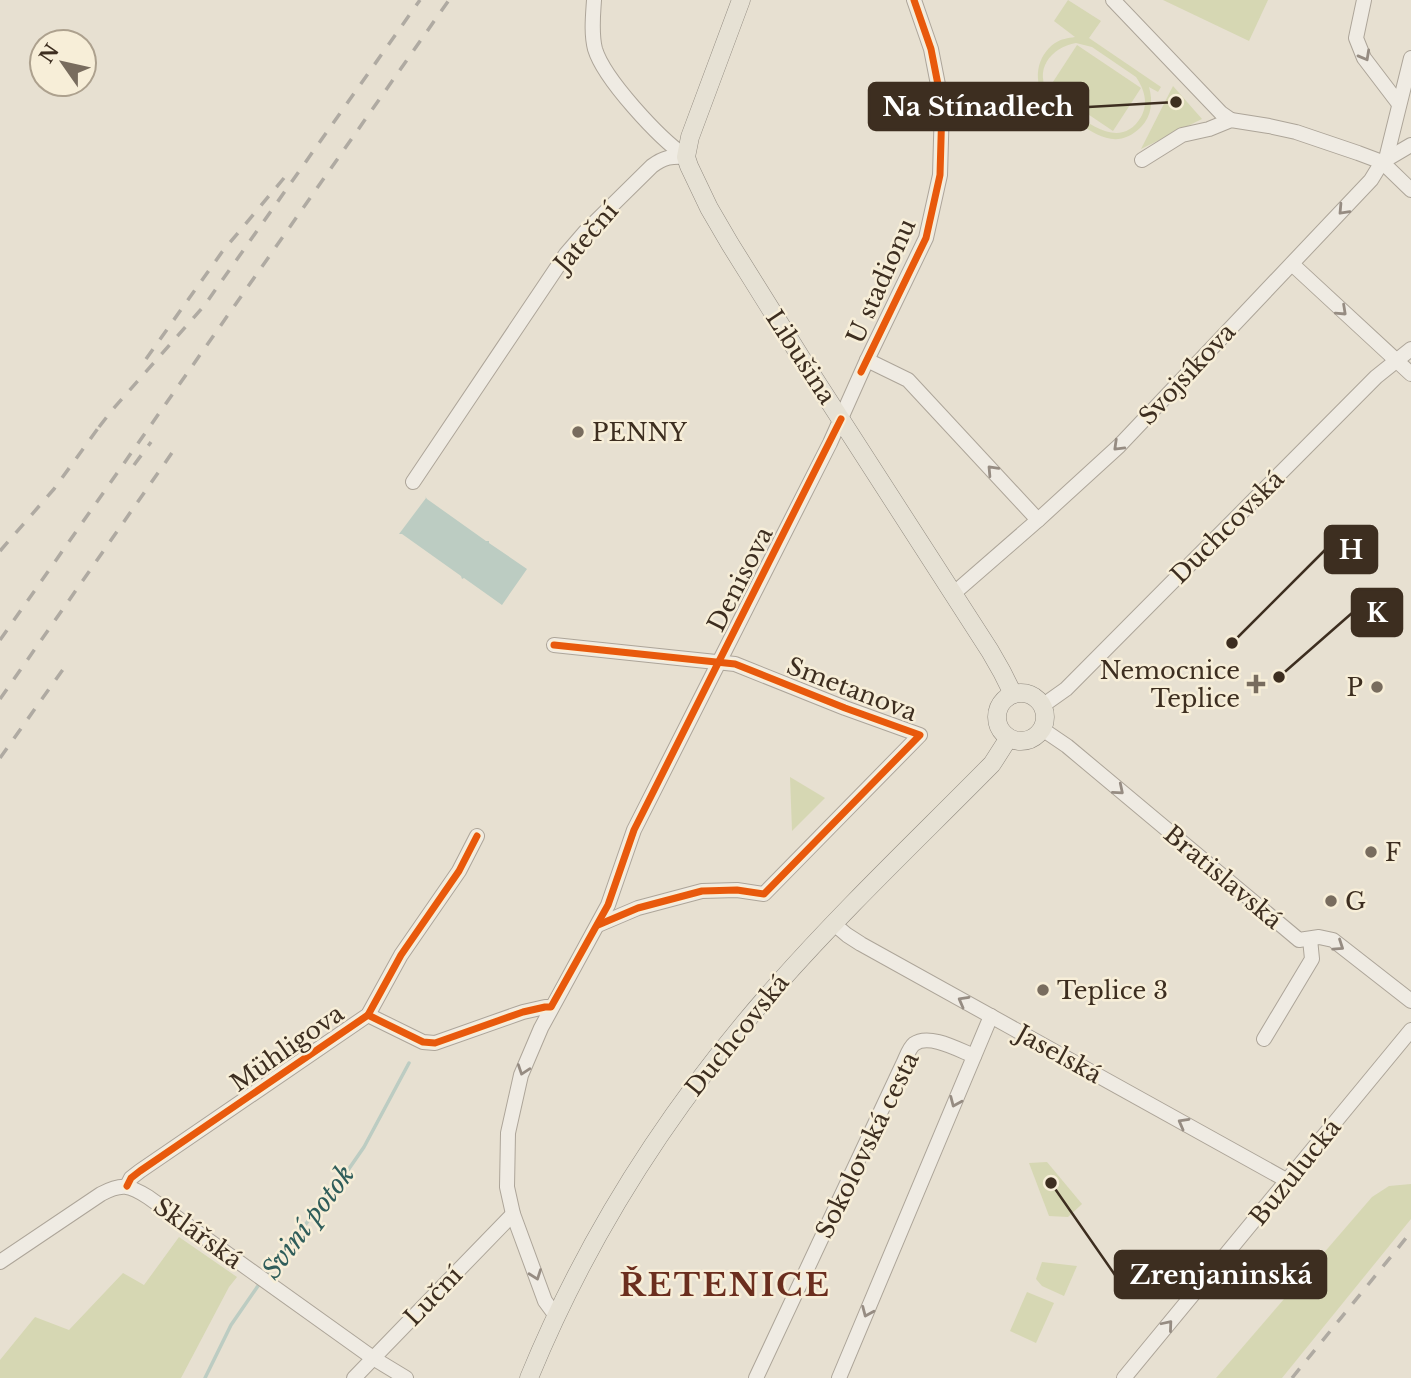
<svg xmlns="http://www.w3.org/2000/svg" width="1411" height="1378" font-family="'Libre Baskerville',serif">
<rect width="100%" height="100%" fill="#e7e0d1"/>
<!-- green -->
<g fill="#d6d7b3" fill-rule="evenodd">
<path d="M1068 0 1101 21 1089 38 1161 87 1158 92 1149 87C1153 101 1152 116 1141 127 1119 149 1099 137 1078 123 1068 116 1055 110 1047 100 1032 83 1036 56 1055 43 1061 39 1068 38 1075 37L1054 21ZM1076 43 1092 47 1136 77C1144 89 1149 103 1141 117 1123 147 1095 128 1075 114 1067 109 1056 103 1050 95 1032 71 1051 47 1076 43Z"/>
<path d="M1163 0H1268L1249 41Z"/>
<path d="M1077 45 1141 88 1113 131 1049 88Z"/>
<path d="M1173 86 1202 119 1141 149Z"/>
<path d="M790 777 825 798 792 831Z"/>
<path d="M1047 1162 1082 1204 1068 1217 1049 1216 1029 1163Z"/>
<path d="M1411 1184V1219L1282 1378H1216L1372 1197 1389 1186Z"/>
<path d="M179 1237 237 1277 229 1287 181 1378H0V1360L35 1317 69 1330 123 1273 144 1285Z"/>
<path d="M1042 1262 1077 1266 1064 1296 1042 1286 1036 1279Z"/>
<path d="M1027 1292 1054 1303 1036 1343 1010 1331Z"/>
</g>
<!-- water -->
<path fill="#bcccc2" d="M425 496 427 499 486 541H489V543L527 569 502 605 464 578 462 579 461 576 402 534H399L426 498Z"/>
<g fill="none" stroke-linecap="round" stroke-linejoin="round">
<!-- stream -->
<g stroke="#bcccc2" stroke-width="3.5">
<path d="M264 1277 346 1173 364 1147 409 1063"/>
<path d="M205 1378 231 1325 260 1283"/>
</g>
<!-- minor casing -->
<g stroke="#ada599" stroke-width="16">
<g id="minor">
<path d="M594 0C593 16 591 33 595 49 604 79 659 138 685 156"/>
<path d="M1113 0 1221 113 1231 120"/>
<path d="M1364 0 1356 38 1364 58 1399 104"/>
<path d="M1386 159 1411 58"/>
<path d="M1142 160 1182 135 1209 129 1231 120 1269 126 1296 132 1358 153 1382 162 1411 190"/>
<path d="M1292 264 1411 374"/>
<path d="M867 360 908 380 1038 520"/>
<path d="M413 482 566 254 585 232 652 166C664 157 672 156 686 157"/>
<path d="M953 594 1038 520 1119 446 1371 180 1382 162 1411 145"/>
<path d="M554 645 735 664 845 708 920 735 764 894 737 890 702 891 638 908 598 925"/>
<path d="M1042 706 1066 689 1376 377 1411 349"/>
<path d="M1042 729 1067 746 1299 940 1319 937 1333 940 1411 1001"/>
<path d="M834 924 847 935 861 944 1288 1181"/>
<path d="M368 1015 423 1042 435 1043 523 1012 545 1007H551"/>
<path d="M1264 1039 1312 959 1310 939"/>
<path d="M127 1186 131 1178 140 1171 368 1015 401 955 459 871 477 836"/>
<path d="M0 1262 101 1194C122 1183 129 1185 148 1197L373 1358 406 1378"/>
<path d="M556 1316 545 1301 513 1214 507 1187 508 1133 521 1075 541 1028 608 905 634 830 830 443 867 360 926 238 940 175 942 105 931 49 914 0"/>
<path d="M354 1378 513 1214"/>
<path d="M756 1378 903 1064C906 1058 909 1048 914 1044 929 1033 959 1050 974 1056"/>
<path d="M839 1378 991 1016"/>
<path d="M1124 1378 1411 1030"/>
</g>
</g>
<!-- major casing -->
<g stroke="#928b80" stroke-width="19">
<g id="major">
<path d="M741 0 690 137 686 157 689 166 709 208 730 244 805 364 990 651 1002 672 1013 694"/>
<circle cx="1021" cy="717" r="24"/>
<path d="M529 1378C588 1234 674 1101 777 985 845 908 920 837 992 764L1008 739"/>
</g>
</g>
<!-- minor -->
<use href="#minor" stroke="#efebe3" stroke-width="14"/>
<!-- major -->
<use href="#major" stroke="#e6e1d4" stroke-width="18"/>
<!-- rail -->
<g stroke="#afaaa2" stroke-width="3.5" stroke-dasharray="12 12" stroke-linecap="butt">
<path d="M146 359 222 252 284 178"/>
<path d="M99 427 113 409 204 306 420 0"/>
<path d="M134 465 151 442"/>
<path d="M0 551 54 489 104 420"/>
<path d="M0 640 449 0"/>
<path d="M0 699 174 450"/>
<path d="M0 758 64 668"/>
<path d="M1292 1378 1411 1232"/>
</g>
<!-- cycleway casing -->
<g stroke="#f7eed8" stroke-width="11">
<g id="cycleway">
<path d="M861 372 926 238 940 175 942 105 931 49 914 0"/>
<path d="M554 645 735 664 845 708 920 735 764 894 737 890 702 891 638 908 598 925"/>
<path d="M368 1015 423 1042 435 1043 523 1012 545 1007H551L608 905 634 830 841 419"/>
<path d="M127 1186 131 1178 140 1171 368 1015 401 955 459 871 477 836"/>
</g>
</g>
<!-- cycleway -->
<use href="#cycleway" stroke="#e8590c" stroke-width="7"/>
</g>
<!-- one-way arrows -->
<defs><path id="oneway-chevron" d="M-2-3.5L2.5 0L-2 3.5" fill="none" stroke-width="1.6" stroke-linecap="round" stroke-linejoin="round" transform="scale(1.75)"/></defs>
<g stroke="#968c82">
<use href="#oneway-chevron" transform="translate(1365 56) rotate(61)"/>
<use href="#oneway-chevron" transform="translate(1343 210) rotate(133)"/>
<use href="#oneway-chevron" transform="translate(1342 311) rotate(43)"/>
<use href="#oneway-chevron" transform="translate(1118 446) rotate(136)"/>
<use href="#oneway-chevron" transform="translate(992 470) rotate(-133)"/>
<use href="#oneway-chevron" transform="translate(1119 790) rotate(40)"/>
<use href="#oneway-chevron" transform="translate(1339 946) rotate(34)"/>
<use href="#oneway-chevron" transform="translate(963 1001) rotate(-151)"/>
<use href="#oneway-chevron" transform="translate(523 1070) rotate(109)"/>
<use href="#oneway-chevron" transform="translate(955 1102) rotate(113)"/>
<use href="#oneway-chevron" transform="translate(1183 1123) rotate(-151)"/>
<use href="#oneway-chevron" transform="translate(536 1275) rotate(70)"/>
<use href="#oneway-chevron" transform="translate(867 1312) rotate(113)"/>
<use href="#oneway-chevron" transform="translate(1168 1325) rotate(-50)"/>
</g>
<!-- markers -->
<g fill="#786c5e" stroke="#f7eed8" stroke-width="2.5">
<circle cx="578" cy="432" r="7"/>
<path d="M1252.5 673.5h7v7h7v7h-7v7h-7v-7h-7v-7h7z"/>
<circle cx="1377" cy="687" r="7"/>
<circle cx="1371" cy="852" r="7"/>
<circle cx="1331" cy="901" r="7"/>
<circle cx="1043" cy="990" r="7"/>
</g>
<g text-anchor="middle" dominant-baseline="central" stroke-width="5" stroke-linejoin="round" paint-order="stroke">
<!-- street labels -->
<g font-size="24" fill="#3d2e20" stroke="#f7eed8">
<text transform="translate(586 237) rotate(-49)">Jateční</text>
<text transform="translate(881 281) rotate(-66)">U stadionu</text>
<text transform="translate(801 357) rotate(57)">Libušina</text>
<text transform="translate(1187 374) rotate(-47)">Svojsíkova</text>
<text transform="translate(1227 527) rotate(-45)">Duchcovská</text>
<text transform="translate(740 579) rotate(-63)">Denisova</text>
<text transform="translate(852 689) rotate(21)">Smetanova</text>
<text transform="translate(1223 877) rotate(40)">Bratislavská</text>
<text transform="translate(737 1035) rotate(-51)">Duchcovská</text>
<text transform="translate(287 1048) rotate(-35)">Mühligova</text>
<text transform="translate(1059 1054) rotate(29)">Jaselská</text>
<text transform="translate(867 1145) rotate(-64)">Sokolovská cesta</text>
<text transform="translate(1295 1172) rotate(-51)">Buzulucká</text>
<text transform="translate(198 1233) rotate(36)">Sklářská</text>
<text transform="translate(433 1296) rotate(-46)">Luční</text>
</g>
<!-- poi labels -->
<g font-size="24" fill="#3d2e20" stroke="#f7eed8" text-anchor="start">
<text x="592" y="432">PENNY</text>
<text x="1240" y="670" text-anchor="end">Nemocnice<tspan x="1240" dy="28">Teplice</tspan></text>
<text x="1363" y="687" text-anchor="end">P</text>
<text x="1385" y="852">F</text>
<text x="1345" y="901">G</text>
<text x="1057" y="990">Teplice 3</text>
</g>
<!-- water labels -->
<g font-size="26" font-style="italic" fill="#2f5d5a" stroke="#f7eed8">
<text transform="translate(308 1222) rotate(-53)">Sviní potok</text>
</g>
<!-- district labels -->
<g font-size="32" font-weight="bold" letter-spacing="2" fill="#6b2e1e" stroke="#f7eed8">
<text x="725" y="1285">ŘETENICE</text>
</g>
</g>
<!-- callouts -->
<path fill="none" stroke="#3d2e20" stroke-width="2.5" d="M1176 102L1088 107M1232 643L1325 550M1279 677L1352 613M1051 1183L1115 1275"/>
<g fill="#3d2e20" stroke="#f7eed8" stroke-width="2.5">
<circle cx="1176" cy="102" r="7"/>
<circle cx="1232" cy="643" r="7"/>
<circle cx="1279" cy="677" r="7"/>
<circle cx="1051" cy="1183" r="7"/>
</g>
<g fill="#3d2e20" stroke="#3d2e20" stroke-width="2.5">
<rect x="869" y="83" width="219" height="47" rx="7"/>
<rect x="1325" y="526" width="52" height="47" rx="7"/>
<rect x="1352" y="589" width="50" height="47" rx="7"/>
<rect x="1115" y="1251" width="211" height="47" rx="7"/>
</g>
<g font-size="26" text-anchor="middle" font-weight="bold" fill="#fff">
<text x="978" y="116">Na Stínadlech</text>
<text x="1351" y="559">H</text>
<text x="1377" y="622">K</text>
<text x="1221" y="1284">Zrenjaninská</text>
</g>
<!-- north arrow -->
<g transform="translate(63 63) rotate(304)"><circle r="33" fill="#f7eed8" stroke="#ada18e" stroke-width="2"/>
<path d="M0-5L12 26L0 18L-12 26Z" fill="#786c5e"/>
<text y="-10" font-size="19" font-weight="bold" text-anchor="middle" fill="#3d2e20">N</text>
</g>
</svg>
